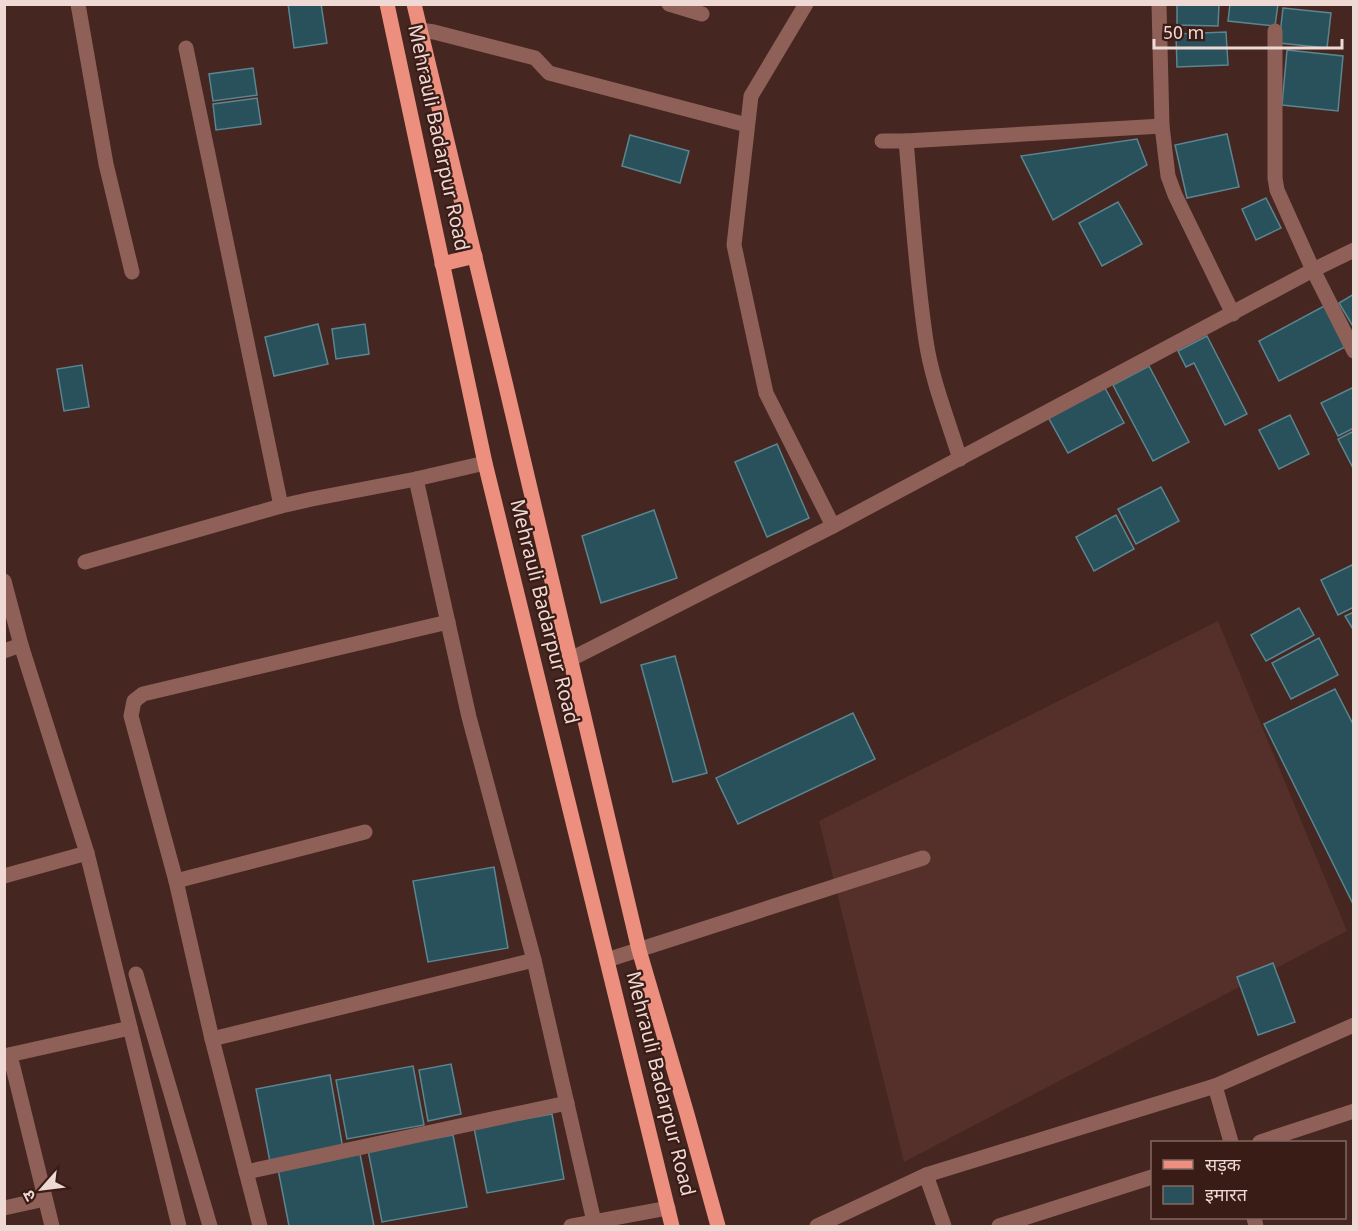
<svg xmlns="http://www.w3.org/2000/svg" width="1358" height="1231" font-family="Georgia,'Noto Sans Devanagari',serif">
<rect width="100%" height="100%" fill="#452620"/>
<!-- built -->
<path fill="#552f29" d="M1218 621 1347 931 904 1162 819 821Z"/>
<!-- building -->
<g fill="#28515c" stroke="#5b8590" stroke-width="1.5">
<path d="M288 4H321L327 43 294 48Z"/>
<path d="M1177 4H1219L1218 26 1177 25Z"/>
<path d="M1230 4H1278L1275 26 1228 21Z"/>
<path d="M1283 8 1331 13 1327 48 1279 43Z"/>
<path d="M1226 32 1228 65 1177 67 1176 34Z"/>
<path d="M1287 50 1343 56 1338 111 1282 105Z"/>
<path d="M253 68 257 95 213 101 209 74Z"/>
<path d="M257 98 261 124 216 130 213 104Z"/>
<path d="M1227 134 1239 187 1187 198 1175 145Z"/>
<path d="M630 135 689 151 680 183 622 166Z"/>
<path d="M1137 139 1147 165 1053 220 1021 156Z"/>
<path d="M1266 198 1281 228 1256 240 1242 209Z"/>
<path d="M1118 202 1142 244 1102 266 1079 223Z"/>
<path d="M1354 294V328L1339 303Z"/>
<path d="M1326 305 1347 346 1279 381 1259 341Z"/>
<path d="M318 324 328 364 274 376 265 337Z"/>
<path d="M365 324 369 354 336 359 332 329Z"/>
<path d="M1207 336 1247 414 1225 425 1194 363 1186 367 1178 351Z"/>
<path d="M82 365 89 407 64 411 57 369Z"/>
<path d="M1149 366 1189 442 1153 461 1113 385Z"/>
<path d="M1354 387V428L1338 436 1321 403Z"/>
<path d="M1105 388 1124 423 1068 453 1048 417Z"/>
<path d="M1290 415 1309 454 1279 469 1259 430Z"/>
<path d="M1354 431V470L1338 439Z"/>
<path d="M777 444 809 518 767 537 735 462Z"/>
<path d="M1161 487 1179 521 1136 544 1118 509Z"/>
<path d="M654 510 677 578 601 603 582 536Z"/>
<path d="M1116 515 1134 549 1094 571 1076 537Z"/>
<path d="M1352 565 1354 569V607L1338 615 1321 580Z"/>
<path d="M1299 608 1314 635 1266 661 1251 635Z"/>
<path d="M1354 612V631L1345 616Z"/>
<path d="M1319 638 1338 675 1291 699 1272 663Z"/>
<path d="M675 656 707 773 673 782 641 665Z"/>
<path d="M1335 689 1354 726V906L1264 724Z"/>
<path d="M853 713 875 759 738 824 716 778Z"/>
<path d="M494 867 508 948 428 962 413 881Z"/>
<path d="M1273 963 1295 1022 1258 1035 1237 977Z"/>
<path d="M451 1064 461 1114 428 1121 419 1070Z"/>
<path d="M413 1066 424 1125 347 1139 336 1080Z"/>
<path d="M330 1075 343 1149 270 1162 256 1089Z"/>
<path d="M552 1114 564 1179 487 1193 474 1128Z"/>
<path d="M453 1135 467 1207 382 1222 368 1150Z"/>
<path d="M360 1154 374 1226H289L278 1169Z"/>
</g>
<g fill="none" stroke-linecap="round" stroke-linejoin="round">
<!-- minor -->
<g stroke="#8e6058" stroke-width="15">
<path d="M78 4 106 164 132 272"/>
<path d="M669 4 702 14"/>
<path d="M806 4 751 96 734 245 766 393 833 526"/>
<path d="M1159 5 1162 126 1168 176 1175 195 1233 314"/>
<path d="M420 30 434 32 535 58 549 73 747 125"/>
<path d="M1275 31V178L1277 190 1313 270 1354 351"/>
<path d="M186 48 281 506"/>
<path d="M882 141H906L1162 126"/>
<path d="M906 141C912 207 916 275 926 341 932 381 948 420 960 459"/>
<path d="M485 463 416 479 469 717 534 960 595 1226"/>
<path d="M85 562 281 506 312 499 416 479"/>
<path d="M4 581 21 645 87 853 179 1226"/>
<path d="M4 651 21 645"/>
<path d="M569 660 833 526 1313 270 1354 250"/>
<path d="M4 876 87 853"/>
<path d="M176 881 365 832"/>
<path d="M607 960 923 858"/>
<path d="M136 974 210 1226"/>
<path d="M212 1039 534 960"/>
<path d="M10 1055 52 1226"/>
<path d="M4 1056 130 1028"/>
<path d="M1215 1086 1231 1142"/>
<path d="M1260 1142 1354 1111"/>
<path d="M246 1172 567 1103"/>
<path d="M4 1208 45 1199"/>
<path d="M1254 1218 1256 1226"/>
<path d="M260 1226 212 1039 176 881 131 716 134 701 143 694 448 622"/>
<path d="M571 1226 668 1208"/>
<path d="M817 1226 926 1175"/>
<path d="M944 1226 926 1175 1215 1086 1354 1025"/>
<path d="M999 1226 1152 1177"/>
</g>
<!-- major -->
<g stroke="#ec8f7e" stroke-width="15">
<path d="M387 4 485 463 672 1226"/>
<path d="M414 4 505 382 639 950 687 1114 718 1226"/>
<path d="M442 264 475 256"/>
</g>
</g>
<g text-anchor="middle" dominant-baseline="central" stroke-width="4.5" stroke-linejoin="round" paint-order="stroke">
<!-- street labels -->
<g font-size="20" fill="#efd9d5" stroke="#3a1c17">
<text transform="translate(437 138) rotate(78)">Mehrauli Badarpur Road</text>
<text transform="translate(543 612) rotate(76)">Mehrauli Badarpur Road</text>
<text transform="translate(659 1084) rotate(76)">Mehrauli Badarpur Road</text>
</g>
</g>
<!-- border -->
<rect width="1358" height="1231" fill="none" stroke="#efd9d5" stroke-width="12"/>
<!-- legend -->
<rect x="1151" y="1141" width="195" height="78" fill="#3a1c17" stroke="#826863" stroke-width="1.5"/>
<rect x="1163" y="1160" width="30" height="9" fill="#ec8f7e" stroke="#826863" stroke-width="1.5"/>
<text x="1205" y="1171" font-size="18" fill="#efd9d5">सड़क</text>
<rect x="1163" y="1186" width="30" height="18" fill="#28515c" stroke="#826863" stroke-width="1.5"/>
<text x="1205" y="1201" font-size="18" fill="#efd9d5">इमारत</text>
<!-- north arrow -->
<g transform="translate(42 1189) rotate(242)" stroke="#3a1c17" stroke-width="4.5" paint-order="stroke">
<path d="M0-4.5L10 22L0 15L-10 22Z" fill="#efd9d5"/>
<text y="-9" font-size="16" font-weight="bold" text-anchor="middle" fill="#efd9d5">उ</text>
</g>
<!-- scale -->
<path d="M1154 39v9h188v-9" fill="none" stroke="#efd9d5" stroke-width="3"/>
<text x="1163" y="39" font-size="18" fill="#efd9d5" stroke="#3a1c17" stroke-width="4.5" paint-order="stroke">50 m</text>
</svg>
